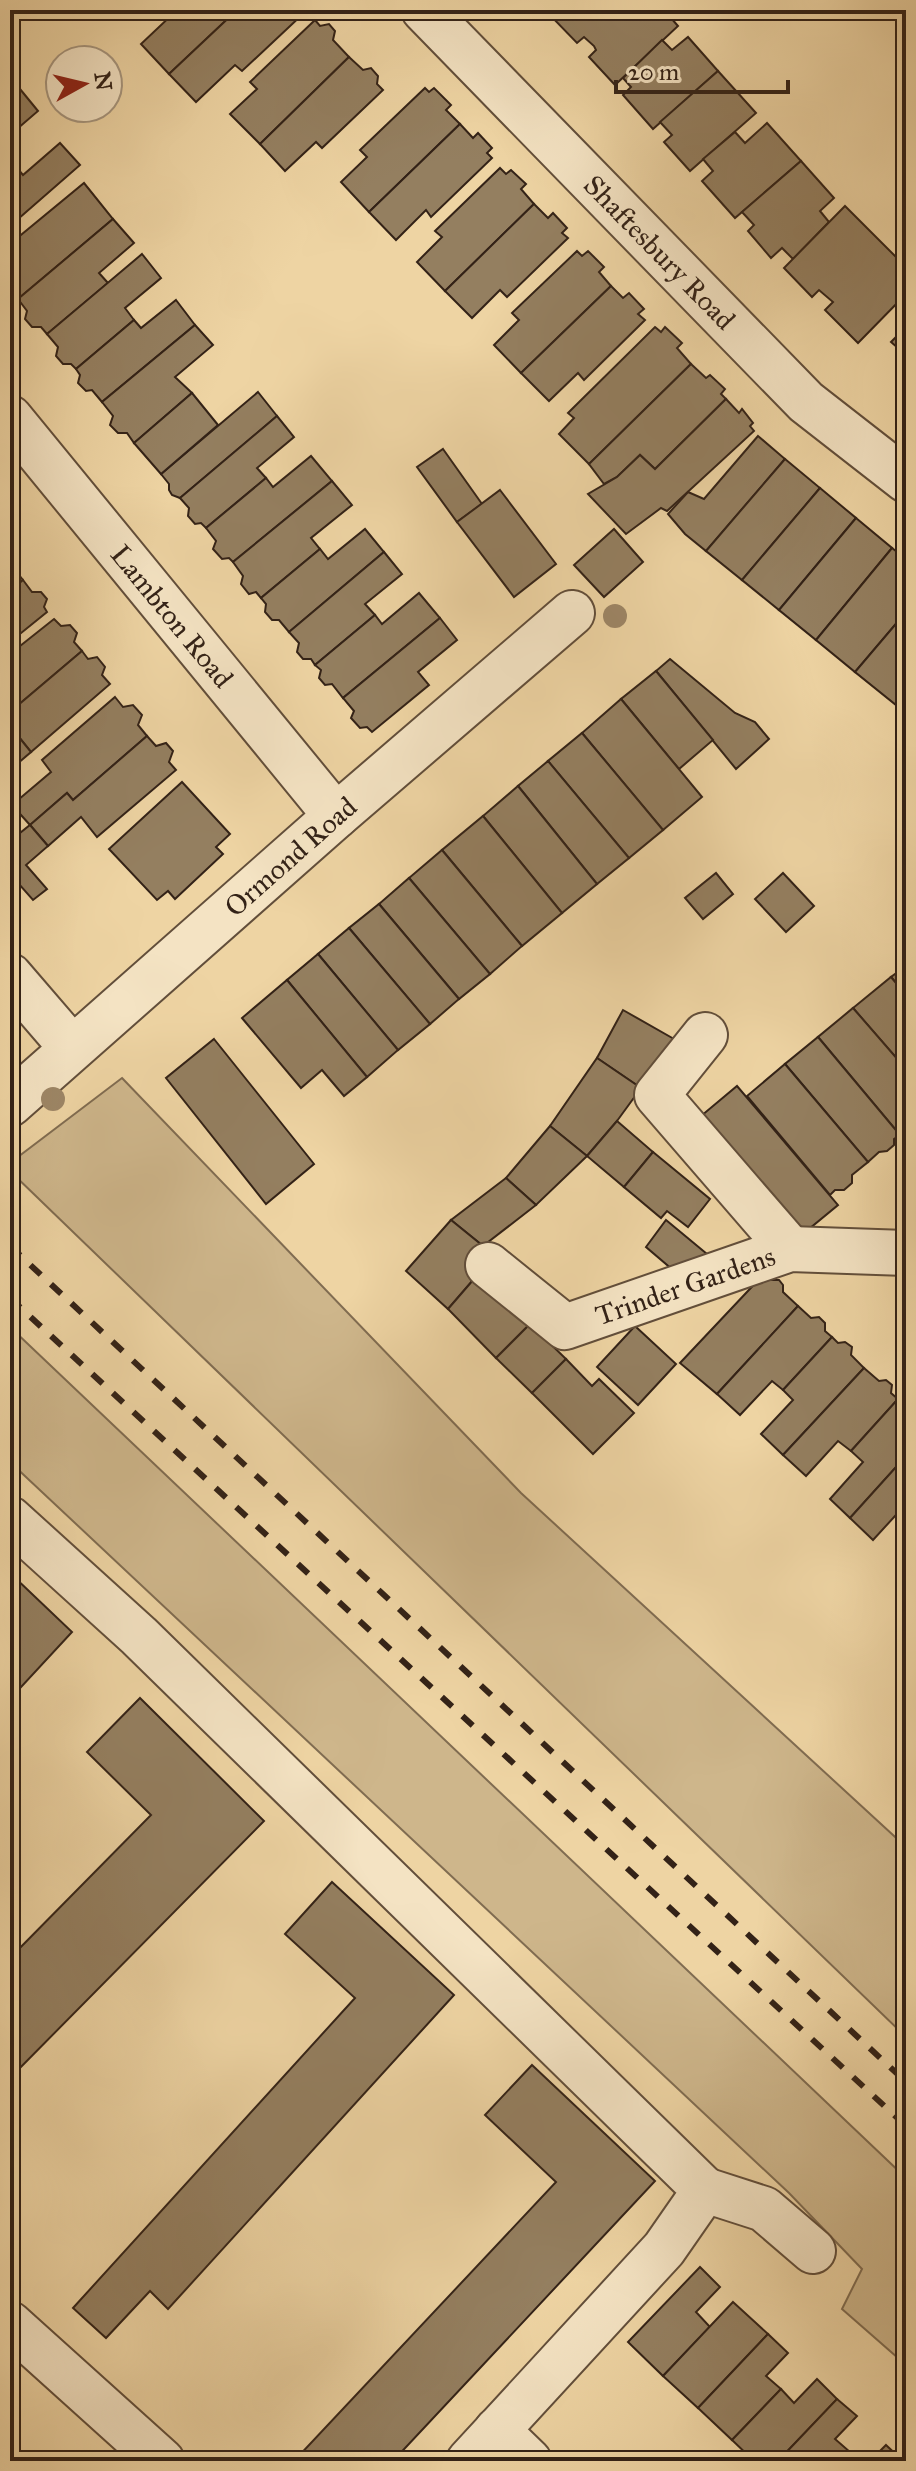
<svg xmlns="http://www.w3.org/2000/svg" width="916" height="2471" font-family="'IM FELL Great Primer',serif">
<rect width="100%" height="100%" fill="#eed4a3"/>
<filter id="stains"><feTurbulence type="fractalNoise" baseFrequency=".0025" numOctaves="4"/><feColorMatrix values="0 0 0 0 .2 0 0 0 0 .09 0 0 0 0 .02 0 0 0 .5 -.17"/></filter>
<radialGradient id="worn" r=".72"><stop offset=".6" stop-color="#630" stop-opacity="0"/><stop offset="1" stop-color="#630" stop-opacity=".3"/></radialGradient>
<!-- green -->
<g fill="#ceb68b" stroke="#806c51" stroke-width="2">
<path d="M122 1078 521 1493 906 1847V2037L10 1171V1163Z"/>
<path d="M10 1327 906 2178V2365L842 2309 862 2269 789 2193 10 1462Z"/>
</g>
<!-- building -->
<g fill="#947f60" stroke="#332217" stroke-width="2">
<path d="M177 10H237L169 74 141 44Z"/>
<path d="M237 10H304L305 12 242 71 235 65 196 102 169 74Z"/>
<path d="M664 10 678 26 615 85 589 57 596 50 594 46 584 37 577 43 546 11Z"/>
<path d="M315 20 320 26 329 24 335 31 333 40 349 57 260 144 230 114 257 89 250 82Z"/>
<path d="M688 37 718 71 653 129 623 95 631 87 623 78 662 40 672 50Z"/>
<path d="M349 57 363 70 371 68 378 76 377 84 383 90 322 148 316 142 285 171 260 144Z"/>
<path d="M718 71 756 113 690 171 664 142 672 135 660 122Z"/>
<path d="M425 88 429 92 434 88 451 105 446 110 460 124 369 212 341 182 367 157 360 150Z"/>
<path d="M20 89 38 111 10 135V98Z"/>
<path d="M767 123 801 161 735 218 702 181 713 171 703 159 735 132 745 143Z"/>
<path d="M460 124 473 138 478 133 492 148 487 153 492 158 431 217 426 210 396 240 369 212Z"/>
<path d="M60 143 80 165 10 226V164L12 162 23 175Z"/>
<path d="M801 161 834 198 820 211 829 222 793 259 782 248 771 258 748 231 754 225 742 212Z"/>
<path d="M500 168 506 174 511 170 526 184 521 189 534 204 445 291 417 262 442 237 435 231Z"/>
<path d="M84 183 113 219 18 299 10 290V244Z"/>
<path d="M534 204 548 218 553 213 567 228 562 233 568 238 507 297 500 290 472 318 445 291Z"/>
<path d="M845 206 906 267V294L858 343 825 310 833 302 819 290 812 297 784 268Z"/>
<path d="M113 219 134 243 99 273 108 283 47 334 41 327H32L25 319 27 311 18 299Z"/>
<path d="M577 251 582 256 588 251 604 267 599 272 611 286 521 373 494 345 519 320 512 313Z"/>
<path d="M142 254 161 278 125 308 134 320 76 369 71 364H63L56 356 58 347 47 334Z"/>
<path d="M611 286 623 298 629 293 644 309 638 314 645 320 584 380 578 373 549 401 521 373Z"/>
<path d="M176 300 195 325 102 402 92 390 86 391 78 383 80 375 76 369 134 320 141 328Z"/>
<path d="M195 325 213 345 175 377 192 393 134 443 127 433H118L110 425 113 416 102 402Z"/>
<path d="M655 327 661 332 665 327 682 343 677 348 691 364 589 464 559 434 574 418 568 413Z"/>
<path d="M906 327V355L891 342Z"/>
<path d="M691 364 706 378 710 375 725 389 721 394 726 399 655 469 640 455 617 477 604 484 589 464Z"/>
<path d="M258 392 277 416 180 498 172 495 169 490V484L161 474Z"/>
<path d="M192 393 218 425 161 474 134 443Z"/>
<path d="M726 399 739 413 742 409 753 423 750 426 754 431 667 511 661 508 626 534 588 494 617 477 640 455 655 469Z"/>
<path d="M277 416 294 437 257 468 266 478 206 528 201 523 195 524 188 516 189 508 180 498Z"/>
<path d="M758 436 785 459 706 551 685 534 668 514 688 492 704 499Z"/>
<path d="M443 449 482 504 457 522 417 467Z"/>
<path d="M311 456 332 481 233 562 229 558 222 559 213 549 216 541 206 528 266 478 273 487Z"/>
<path d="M785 459 820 488 742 580 706 551Z"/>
<path d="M332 481 352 505 311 538 320 549 261 598 256 592 249 594 241 584 243 576 233 562Z"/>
<path d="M820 488 856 518 779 610 742 580Z"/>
<path d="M500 490 556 564 514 597 457 522Z"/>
<path d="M856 518 892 548 816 640 779 610Z"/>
<path d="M365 529 384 552 289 632 279 620H272L265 612 266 604 261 598 320 549 328 559Z"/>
<path d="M614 529 643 562 604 597 574 565Z"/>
<path d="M892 548 906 559V612L855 672 816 640Z"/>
<path d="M10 552 15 557 12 566 23 580 10 591Z"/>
<path d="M384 552 402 574 365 604 375 615 315 665 311 659H303L297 652 299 643 289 632Z"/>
<path d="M23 580 32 592H41L47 599 44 607 47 612 10 642V591Z"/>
<path d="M419 593 440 618 343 698 332 684 325 685 319 678 321 670 315 665 375 615 382 624Z"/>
<path d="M906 612V693L896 705 855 672Z"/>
<path d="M440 618 457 640 418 672 429 685 372 732 367 727 360 728 351 718 354 711 343 698Z"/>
<path d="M54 619 61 626 70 625 77 633 74 642 82 651 10 712V654Z"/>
<path d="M82 651 88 659 97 657 105 667 102 675 110 684 31 752 10 726V712Z"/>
<path d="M670 659 735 713 755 722 769 739 736 769 656 671Z"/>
<path d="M656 671 713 740 679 769 621 699Z"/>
<path d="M115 697 123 707 133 705 142 715 138 725 147 736 73 800 67 793 30 825 12 805 51 772 42 760Z"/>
<path d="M621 699 702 797 663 830 582 733Z"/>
<path d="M10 726 31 752 10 770Z"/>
<path d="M582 733 663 830 629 858 548 761Z"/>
<path d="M147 736 156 746 166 743 173 751 169 762 176 770 97 837 81 817 48 846 30 825 67 793 73 800Z"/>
<path d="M548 761 629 858 597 884 518 786Z"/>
<path d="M182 782 230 834 216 847 223 854 175 899 168 891 157 900 109 849Z"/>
<path d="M518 786 597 884 562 913 483 816Z"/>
<path d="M483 816 562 913 522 946 442 850Z"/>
<path d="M30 825 48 846 26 865 47 889 33 900 19 884 11 890 10 888V841Z"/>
<path d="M442 850 522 946 490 974 409 878Z"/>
<path d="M716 873 733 894 703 919 685 898Z"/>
<path d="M783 873 814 906 786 932 755 899Z"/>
<path d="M409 878 490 974 459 999 379 904Z"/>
<path d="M379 904 459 999 430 1024 349 928Z"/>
<path d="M349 928 430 1024 398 1050 318 954Z"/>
<path d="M318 954 398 1050 367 1077 287 980Z"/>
<path d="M906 966V995L891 977Z"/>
<path d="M891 977 906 995V1069L853 1008Z"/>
<path d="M287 980 367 1077 344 1096 322 1070 301 1088 242 1018Z"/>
<path d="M853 1008 906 1069V1131L900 1135 818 1037Z"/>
<path d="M623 1010 674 1039 641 1088 597 1058Z"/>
<path d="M818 1037 900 1135 894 1139V1145L887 1151 879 1152 868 1162 785 1064Z"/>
<path d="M214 1039 314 1164 266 1204 166 1078Z"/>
<path d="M597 1058 641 1088 617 1121 587 1156 550 1126Z"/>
<path d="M785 1064 868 1162 852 1175V1183L844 1190H835L830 1195 747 1096Z"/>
<path d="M737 1086 838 1205 804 1233 701 1116Z"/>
<path d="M617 1121 653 1152 624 1187 587 1156Z"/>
<path d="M550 1126 587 1156 536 1205 506 1178Z"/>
<path d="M653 1152 710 1199 688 1227 667 1211 661 1218 624 1187Z"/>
<path d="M506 1178 536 1205 483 1246 451 1220Z"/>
<path d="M451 1220 483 1246 480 1272 448 1309 406 1271Z"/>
<path d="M666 1220 707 1254 673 1270 646 1247Z"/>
<path d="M480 1272 530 1324 496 1358 448 1309Z"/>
<path d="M764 1274 771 1280H779L783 1285V1292L798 1306 717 1394 680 1363Z"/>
<path d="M798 1306 811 1318 819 1317 825 1323V1331L832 1337 783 1390 772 1381 740 1415 717 1394Z"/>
<path d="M530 1324 566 1359 532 1393 496 1358Z"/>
<path d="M635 1326 676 1364 638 1405 597 1367Z"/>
<path d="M832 1337 838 1343 845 1342 852 1347 851 1355 864 1368 783 1455 761 1434 793 1400 783 1390Z"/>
<path d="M566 1359 592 1386 599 1379 634 1413 593 1454 532 1393Z"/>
<path d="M864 1368 879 1381 886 1380 892 1385 891 1393 898 1399 851 1451 838 1441 806 1476 783 1455Z"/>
<path d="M898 1399 906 1403V1456L850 1518 830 1499 863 1462 851 1451Z"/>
<path d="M906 1456V1504L873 1540 850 1518Z"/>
<path d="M10 1573 72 1632 10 1699Z"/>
<path d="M140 1698 264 1821 10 2078V1958L151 1815 87 1752Z"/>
<path d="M332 1882 454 1995 168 2309 150 2291 106 2338 73 2308 355 1998 285 1934Z"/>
<path d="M532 2065 655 2181 393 2461H294L556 2182 485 2115Z"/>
<path d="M700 2267 720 2287 696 2312 710 2327 663 2376 628 2342Z"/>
<path d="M733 2302 768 2334 698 2408 663 2376Z"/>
<path d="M768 2334 788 2353 766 2376 781 2389 732 2440 698 2408Z"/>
<path d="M817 2379 837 2399 778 2461H754L732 2440 781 2389 794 2403Z"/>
<path d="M837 2399 857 2416 835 2439 850 2452 842 2461H778Z"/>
<path d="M886 2445 903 2461H870Z"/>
</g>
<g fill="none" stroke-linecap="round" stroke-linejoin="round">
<!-- minor casing -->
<g stroke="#624e3a" stroke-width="48">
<g id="minor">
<path id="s1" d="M424 10 806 402 906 480"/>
<path id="s2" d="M10 418 336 816"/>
<path d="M10 976 72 1048"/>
<path d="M705 1035 657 1095 790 1249"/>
<path id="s3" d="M10 1104 336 816 572 613"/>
<path id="s4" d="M488 1265 565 1327 790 1249 906 1253"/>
<path d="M10 1519 139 1636 705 2190 664 2249 469 2461"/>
<path d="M705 2190 764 2209 813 2251"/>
<path d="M10 2324 162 2461"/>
<path d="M497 2430 529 2461"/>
</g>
</g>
<!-- minor -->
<use href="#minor" stroke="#f4e3c3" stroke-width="44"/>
<!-- rail -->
<g stroke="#332217" stroke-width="6" stroke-dasharray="14 14" stroke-linecap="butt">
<path d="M10 1246 906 2082"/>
<path d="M10 1298 906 2126"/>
</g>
</g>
<!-- trees -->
<g fill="#9d8666">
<circle cx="615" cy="616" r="12"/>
<circle cx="53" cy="1099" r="12"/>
</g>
<g text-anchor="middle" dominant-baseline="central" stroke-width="7" stroke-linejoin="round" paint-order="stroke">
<!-- street labels -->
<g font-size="28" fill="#332217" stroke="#f4e3c3">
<text stroke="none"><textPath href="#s1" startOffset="338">Shaftesbury Road</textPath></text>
<text stroke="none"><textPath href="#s2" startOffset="256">Lambton Road</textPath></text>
<text stroke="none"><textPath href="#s3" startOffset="374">Ormond Road</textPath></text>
<text stroke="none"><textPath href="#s4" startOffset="226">Trinder Gardens</textPath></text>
</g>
</g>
<!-- margin -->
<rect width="916" height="2471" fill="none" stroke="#eed4a3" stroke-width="40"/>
<rect x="12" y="12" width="892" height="2447" fill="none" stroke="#332217" stroke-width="4"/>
<rect x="20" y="20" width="876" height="2431" fill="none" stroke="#332217" stroke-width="2"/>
<!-- north arrow -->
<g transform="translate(84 84) rotate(82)"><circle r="38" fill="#f4e3c3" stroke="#a7967e" stroke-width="2"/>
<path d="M0-6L14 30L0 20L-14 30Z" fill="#8f2418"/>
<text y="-12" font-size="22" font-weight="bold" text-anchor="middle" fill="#332217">N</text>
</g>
<!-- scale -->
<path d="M616 80v12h172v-12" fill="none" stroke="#332217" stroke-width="4"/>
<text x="628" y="80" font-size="24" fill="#332217" stroke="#f4e3c3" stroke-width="6" paint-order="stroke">20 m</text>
<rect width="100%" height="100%" filter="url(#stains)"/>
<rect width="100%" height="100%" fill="url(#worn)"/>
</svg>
